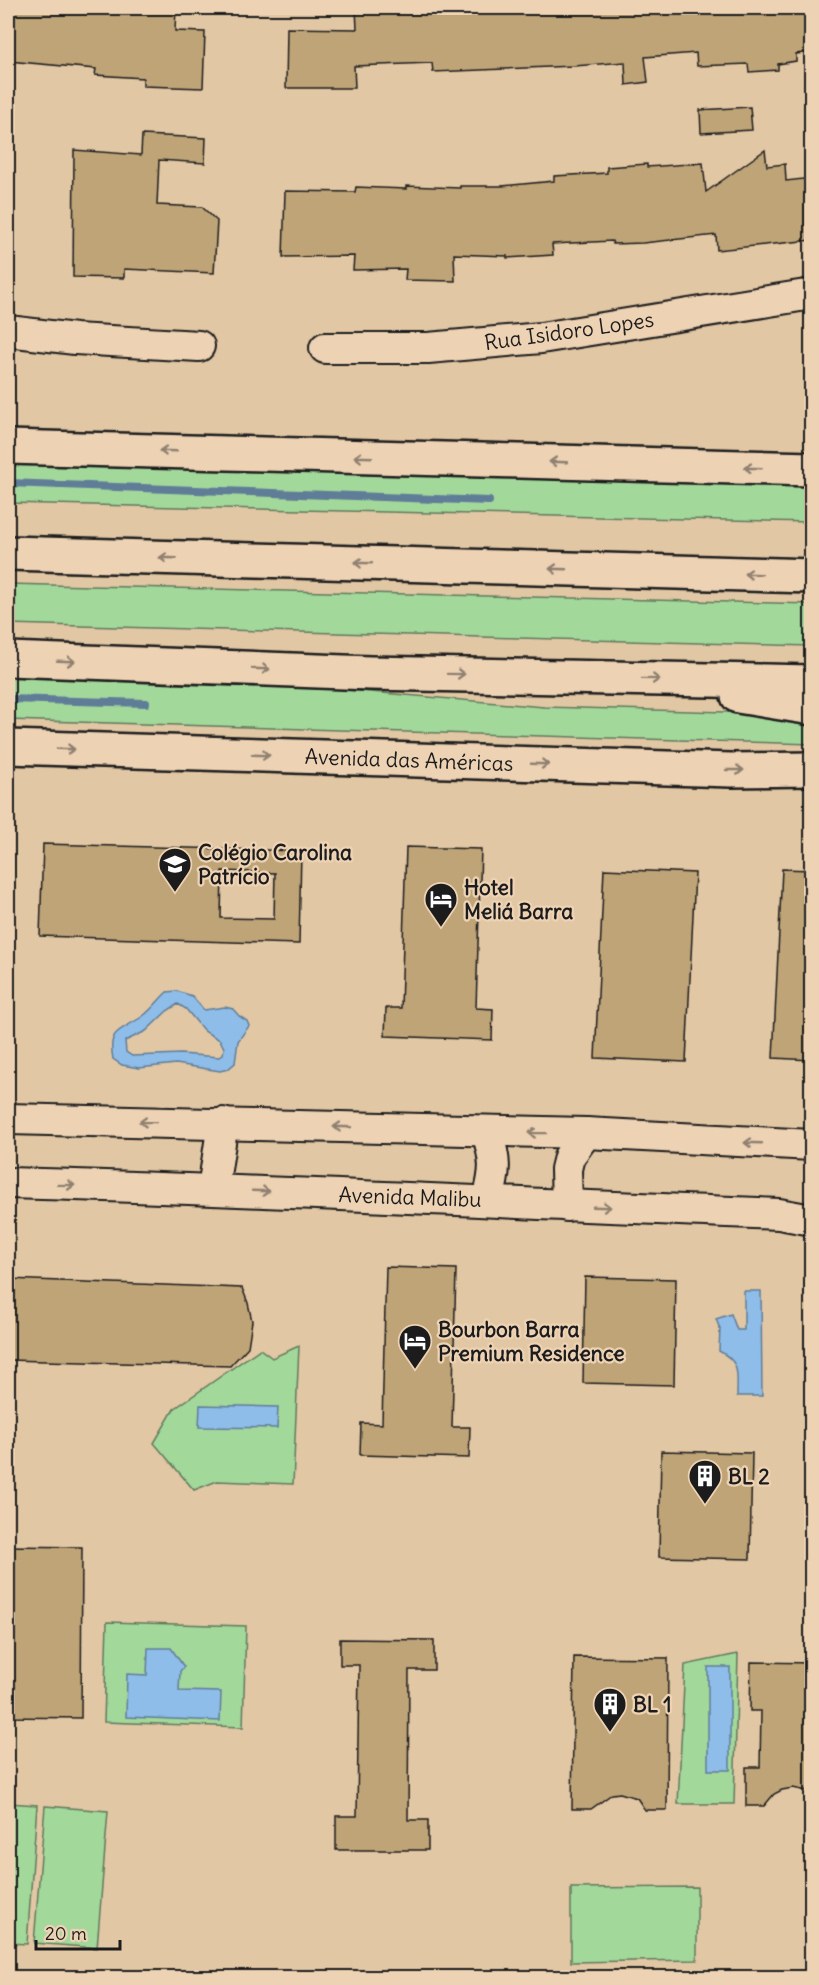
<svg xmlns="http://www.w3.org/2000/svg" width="819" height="1985" font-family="Delius,sans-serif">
<rect width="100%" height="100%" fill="#e2c7a4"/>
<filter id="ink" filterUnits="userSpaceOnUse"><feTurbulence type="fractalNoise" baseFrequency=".0167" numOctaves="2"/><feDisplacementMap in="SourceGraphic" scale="12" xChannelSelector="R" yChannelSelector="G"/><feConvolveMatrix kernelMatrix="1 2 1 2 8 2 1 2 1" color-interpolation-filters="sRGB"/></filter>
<g filter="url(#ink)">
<!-- green -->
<g fill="#a3d89b" stroke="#607a5c" stroke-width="1.5">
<path d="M8 459 812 482 811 522 8 503Z"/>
<path d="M8 584 811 604V646L8 624Z"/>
<path d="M8 676 336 689 544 707 762 713 811 727 812 744 8 720Z"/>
<path d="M299 1346 293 1484 217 1481 194 1490 154 1443 174 1409 260 1349 272 1358Z"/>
<path d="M107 1622 246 1626 243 1727 104 1722Z"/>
<path d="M738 1654 734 1804H678L685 1665Z"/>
<path d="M8 1803 37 1805 27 1944 8 1943Z"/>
<path d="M45 1806 108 1811 97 1948 34 1943Z"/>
<path d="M697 1887V1960L571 1962V1888Z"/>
</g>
<!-- water -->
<g fill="#8ebde9" stroke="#607d97" stroke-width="1.5" fill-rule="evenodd">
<path d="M177 991 192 996 204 1010 225 1007 233 1009 239 1016 247 1021 249 1026 238 1041 235 1063 228 1069 220 1071 176 1064 139 1068 122 1065 113 1059C107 1028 122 1031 143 1016 152 1010 159 999 167 992ZM178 1004 186 1009 204 1031 220 1040 224 1048 223 1054 219 1057 181 1054 132 1056 126 1052 125 1041 146 1031 167 1011Z"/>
<path d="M744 1291H761L762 1396H737C737 1374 741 1362 719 1351L720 1329 716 1319 731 1314 737 1330H744Z"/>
<path d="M200 1405 278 1407 277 1428 199 1427Z"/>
<path d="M148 1648H171L184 1667 180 1671 179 1691 221 1692 220 1721 126 1717 127 1674 147 1675Z"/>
<rect x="708" y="1667" width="22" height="103"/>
</g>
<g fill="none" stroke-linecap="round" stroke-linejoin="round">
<!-- stream -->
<g stroke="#607d97" stroke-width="8">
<path d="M8 483 489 501"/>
<path d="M8 699 146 703"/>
</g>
</g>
<!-- building -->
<g fill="#bfa478" stroke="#1c1c1c" stroke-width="1.5" fill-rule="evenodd">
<path d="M8 8H176L175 31 205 32 203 88 143 86V78L95 75 96 69 8 61Z"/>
<path d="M356 8H812V52L796 54V61L778 64V70L749 72 748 64 697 66 696 53 645 57 648 82 626 85 625 62 574 66 433 72 432 63 354 66 355 88H286L287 28 357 29Z"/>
<path d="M750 107 752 130 701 133 700 110Z"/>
<path d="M142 135 206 138 205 163 159 160 157 205 202 207 217 221 214 273 124 269V278L73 277 74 150 141 155Z"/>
<path d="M765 150 767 166 785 164 786 181 812 178V240L717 250 716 235 643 243 613 244 612 241 552 244 553 255 507 258V256L454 254 455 281 405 280 406 269 353 270 354 256 283 257 285 191 355 192 356 187 406 189V186L460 188V186H502L554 181V176L607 173V167L647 164V167L703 163 706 192Z"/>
<path d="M43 844 301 851 299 944 40 936ZM222 871 275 873 274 919 221 918Z"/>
<path d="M406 847 481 849 476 1008 493 1009 492 1040 385 1036 386 1008H401Z"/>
<path d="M604 869 695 873 686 1062 595 1058Z"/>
<path d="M782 869 812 870V1060L773 1058Z"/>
<path d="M386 1267 456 1269 452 1427H470L469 1458 360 1455 361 1423 382 1424Z"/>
<path d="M585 1277 676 1279 674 1385 583 1383Z"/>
<path d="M8 1279 242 1288 248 1303 252 1321 248 1347 230 1366 8 1360Z"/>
<path d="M661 1451 752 1453 750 1559 659 1557Z"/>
<path d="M8 1546 82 1547 81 1718 8 1717Z"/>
<path d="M340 1639 434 1640V1670H409L408 1820H428V1850H336V1816H357L359 1665H340Z"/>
<path d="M574 1657 668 1658 667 1810H645L637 1798 620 1793 612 1794 591 1809H572Z"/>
<path d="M751 1662 812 1663V1792L793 1788 782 1790 774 1794 764 1806H746V1767H760L761 1711H750Z"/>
</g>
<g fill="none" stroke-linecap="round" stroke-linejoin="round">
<!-- street casing -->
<g stroke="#1c1c1c" stroke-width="34">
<g id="street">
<path d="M8 331 75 339 199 346"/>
<path d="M325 348H428L541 338 812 294"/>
<path d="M8 1119 586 1133 812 1145"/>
<path d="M487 1132C496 1161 496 1170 488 1200"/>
<path d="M8 1183C265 1190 522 1204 779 1214L812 1220"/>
<path d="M213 1189 223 1123"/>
<path d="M567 1206 566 1169 569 1157 586 1133"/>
</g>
</g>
<!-- secondary casing -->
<g stroke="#1c1c1c" stroke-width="38">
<g id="secondary">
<path d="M8 447 812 469"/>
<path d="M8 747 731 770 812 769"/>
</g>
</g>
<!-- highway casing -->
<g stroke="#1c1c1c" stroke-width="38">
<g id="highway">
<path d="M8 553 812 576"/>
<path d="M8 659 370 673 812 682"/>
<path d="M738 696 812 708"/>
</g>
</g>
<!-- street -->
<use href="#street" stroke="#edd2b4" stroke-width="30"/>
<!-- secondary -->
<use href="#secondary" stroke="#edd2b4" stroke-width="33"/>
<!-- highway -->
<use href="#highway" stroke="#edd2b4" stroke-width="33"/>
</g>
<!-- one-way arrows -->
<defs><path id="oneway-shaft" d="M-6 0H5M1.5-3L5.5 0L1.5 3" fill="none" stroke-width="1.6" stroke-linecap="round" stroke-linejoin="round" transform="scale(1.5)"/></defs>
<g stroke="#8f8070">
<use href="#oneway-shaft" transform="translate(168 451) rotate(-178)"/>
<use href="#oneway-shaft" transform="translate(363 457) rotate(-178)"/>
<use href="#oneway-shaft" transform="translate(558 462) rotate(-178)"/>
<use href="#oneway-shaft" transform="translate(753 468) rotate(-178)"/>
<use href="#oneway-shaft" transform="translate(168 558) rotate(-178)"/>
<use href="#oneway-shaft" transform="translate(363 563) rotate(-178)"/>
<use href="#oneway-shaft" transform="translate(558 569) rotate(-178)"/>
<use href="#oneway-shaft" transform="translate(753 574) rotate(-178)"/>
<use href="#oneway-shaft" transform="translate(66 661) rotate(2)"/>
<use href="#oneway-shaft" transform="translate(261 669) rotate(2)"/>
<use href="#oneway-shaft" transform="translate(456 674) rotate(1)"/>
<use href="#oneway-shaft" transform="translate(651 679) rotate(1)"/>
<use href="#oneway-shaft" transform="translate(66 749) rotate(2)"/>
<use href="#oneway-shaft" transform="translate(261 755) rotate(2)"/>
<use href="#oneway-shaft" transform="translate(540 764) rotate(2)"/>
<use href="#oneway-shaft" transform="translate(735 770)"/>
<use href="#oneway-shaft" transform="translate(148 1122) rotate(-179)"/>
<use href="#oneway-shaft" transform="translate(342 1127) rotate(-178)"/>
<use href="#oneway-shaft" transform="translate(537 1133) rotate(-179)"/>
<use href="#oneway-shaft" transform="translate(753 1143) rotate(-178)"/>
<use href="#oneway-shaft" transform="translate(66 1185) rotate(1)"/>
<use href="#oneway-shaft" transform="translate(261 1191) rotate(2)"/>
<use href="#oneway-shaft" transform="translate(602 1207) rotate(2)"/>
</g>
</g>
<!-- icons -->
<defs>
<g id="school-pin" transform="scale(1.725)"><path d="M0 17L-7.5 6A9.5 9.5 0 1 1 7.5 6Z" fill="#1c1c1c" stroke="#edd2b4"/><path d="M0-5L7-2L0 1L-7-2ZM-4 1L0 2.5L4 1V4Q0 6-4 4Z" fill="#fff"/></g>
<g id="hotel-pin" transform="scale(1.725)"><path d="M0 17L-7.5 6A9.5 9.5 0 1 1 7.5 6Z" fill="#1c1c1c" stroke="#edd2b4"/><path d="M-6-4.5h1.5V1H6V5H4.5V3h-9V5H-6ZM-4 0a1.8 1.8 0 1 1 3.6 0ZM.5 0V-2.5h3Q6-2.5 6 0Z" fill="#fff"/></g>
<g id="building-pin" transform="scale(1.725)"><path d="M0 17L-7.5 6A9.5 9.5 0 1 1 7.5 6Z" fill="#1c1c1c" stroke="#edd2b4"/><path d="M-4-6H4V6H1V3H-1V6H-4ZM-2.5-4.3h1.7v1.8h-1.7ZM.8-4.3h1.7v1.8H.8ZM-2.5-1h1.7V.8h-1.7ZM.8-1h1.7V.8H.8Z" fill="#fff"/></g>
</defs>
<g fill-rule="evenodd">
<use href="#school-pin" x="175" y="864"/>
<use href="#hotel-pin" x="441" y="899"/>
<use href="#hotel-pin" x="415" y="1341"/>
<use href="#building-pin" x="705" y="1476"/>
<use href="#building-pin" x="610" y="1704"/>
</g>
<g text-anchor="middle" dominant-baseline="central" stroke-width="4.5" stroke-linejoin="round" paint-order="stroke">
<!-- street labels -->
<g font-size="21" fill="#1c1c1c" stroke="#edd2b4">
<text transform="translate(569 331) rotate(-8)">Rua Isidoro Lopes</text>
<text transform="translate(409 760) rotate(2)">Avenida das Américas</text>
<text transform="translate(410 1197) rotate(2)">Avenida Malibu</text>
</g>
<!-- poi labels -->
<g font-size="21" font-weight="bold" fill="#1c1c1c" stroke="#edd2b4" text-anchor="start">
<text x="198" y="852">Colégio Carolina<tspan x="198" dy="24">Patrício</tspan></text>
<text x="464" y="887">Hotel<tspan x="464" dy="24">Meliá Barra</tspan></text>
<text x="438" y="1329">Bourbon Barra<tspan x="438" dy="24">Premium Residence</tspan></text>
<text x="728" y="1476">BL 2</text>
<text x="633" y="1704">BL 1</text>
</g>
</g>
<!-- margin -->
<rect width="819" height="1985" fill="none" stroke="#edd2b4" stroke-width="30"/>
<rect x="15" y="15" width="789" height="1955" fill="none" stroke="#1c1c1c" stroke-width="2" filter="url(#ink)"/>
<!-- scale -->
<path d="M36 1940v9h84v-9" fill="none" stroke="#1c1c1c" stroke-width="3"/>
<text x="45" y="1940" font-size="18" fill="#1c1c1c" stroke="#edd2b4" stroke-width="4.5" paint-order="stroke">20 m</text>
</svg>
